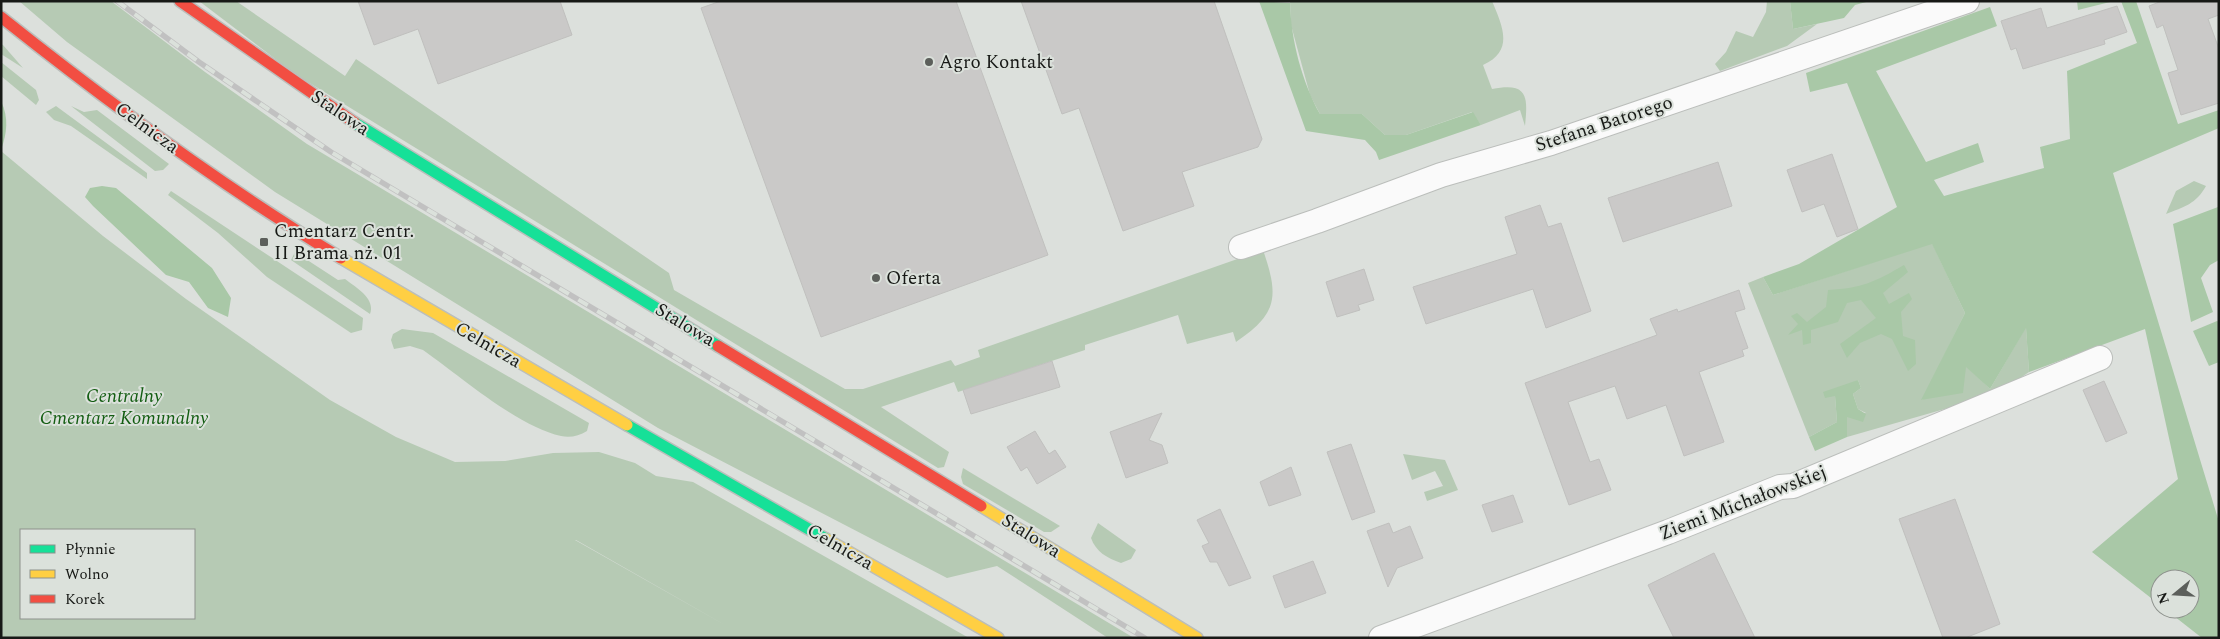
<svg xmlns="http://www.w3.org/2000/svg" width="2220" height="639" font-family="Spectral,serif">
<rect width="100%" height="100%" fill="#dce0dc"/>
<!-- green -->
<g fill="#b6cab4" fill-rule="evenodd">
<path d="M19 1H111L205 72 307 144 1134 638H1108L997 566 947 578 658 428 275 192 67 42Z"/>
<path d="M199 1H236L345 76 356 59 669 273 674 290 845 389H863L951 360 955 366 980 357 978 350 1263 250C1279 296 1278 314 1236 342L1233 332 1187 344 1178 315 1085 345V350L958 392 954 382 881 407 949 452 944 467 938 468 295 74Z"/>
<path d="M1290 1H1492C1502 25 1515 51 1483 65L1492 89C1528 82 1528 96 1525 126L1520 110 1481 125 1472 112 1406 135H1385L1362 114H1320L1310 95 1291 25Z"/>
<path d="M1767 1H1790L1793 29 1817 24 1787 46 1720 71 1715 64 1726 52 1736 31 1753 37 1766 12Z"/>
<path d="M1 44 3 45 23 68 1 54Z"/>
<path d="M1 62 36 90 39 100 36 105 1 76Z"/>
<path d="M56 106 147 173V179L71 126 54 120 46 112Z"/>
<path d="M71 106 84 112 97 110 169 164 163 170 155 171Z"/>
<path d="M1 151 103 236 186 299 330 400 396 437 455 462 505 461 553 453 599 452 635 463 656 476 693 482 969 638H1ZM21 530H194V618H21ZM575 540H576L732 629Z"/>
<path d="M2194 181 2206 186C2196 204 2184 207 2166 214L2176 191Z"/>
<path d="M171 191 363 318 362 330 351 333 267 277 218 233 168 195Z"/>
<path d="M1932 243 1965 313 1922 400 1966 366 1990 389 2026 327 2029 372 1997 394 1847 437V416L1866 413 1858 409 1853 394 1861 388 1858 380 1835 396 1837 422 1809 437 1748 283 1763 277 1773 295Z"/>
<path d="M295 252 338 280 345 279C355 287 376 298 370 314L291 260Z"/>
<path d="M402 329 433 333 589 423 587 431C579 436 570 438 561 436 518 427 460 376 423 350L410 346 394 349 391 340 393 334Z"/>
<path d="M1403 454 1445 460 1458 490 1427 501 1424 492 1443 486 1435 471 1412 480Z"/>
<path d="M963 468 1060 526 1051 532H1044L963 484 961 477Z"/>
<path d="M1098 523 1136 550 1131 559 1121 563C1107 558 1096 552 1091 538Z"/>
</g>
<!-- forest -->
<g fill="#a9c8a7">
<path d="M1259 1 1290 3C1291 40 1302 82 1320 114H1362L1385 135H1406L1473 112 1481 125 1379 160 1376 152 1365 140 1306 131Z"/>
<path d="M1790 1H1870L1855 5 1844 18 1793 29Z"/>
<path d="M2077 1H2114L2078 10Z"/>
<path d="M2121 1H2136L2178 124 2219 110V128L2113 173 2219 522V638H2202L2165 609H2190V579H2160V605L2092 552 2178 479 2145 329 2029 372 2026 328 1990 389 1966 367 1963 393 1921 400 1965 313 1932 244 1773 295 1763 277 1799 264 1897 207 1847 83 1810 92 1806 73 1990 7 1997 26 1876 71 1926 162 1978 143 1984 162 1934 180 1944 196 2044 168 2040 147 2070 139 2067 71 2137 43Z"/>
<path d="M1 101C9 118 7 133 1 150Z"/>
<path d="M102 186 116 188 212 268 231 298 228 317 208 308 189 282 166 275 93 206 85 197 90 188Z"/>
<path d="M2218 207 2219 260 2210 265 2201 278 2213 312 2191 322 2173 224Z"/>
<path d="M1904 265 1908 272 1883 293 1889 304 1909 293 1912 299 1901 312 1903 336 1915 340 1916 364 1908 371 1892 339 1881 334 1860 343 1847 358 1840 344 1876 318 1861 300 1847 303 1838 322 1811 330V343L1803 345 1802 330 1788 335 1798 324 1791 316 1797 313 1807 322 1826 307 1828 290C1862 288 1875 282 1904 265Z"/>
<path d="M2217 321 2219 322V362L2209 366 2193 331Z"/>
<path d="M1858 380 1861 388 1853 394 1858 409 1866 414 1863 422 1847 417V437L1815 451 1809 437 1837 422 1835 396 1825 398 1823 392Z"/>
</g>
<!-- building -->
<g fill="#cac9c8" stroke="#c0c0be">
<path d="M358 1H560L572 35 438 84 418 29 374 45Z"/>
<path d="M721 1H956L1048 255 821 337 701 8Z"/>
<path d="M1021 1H1214L1262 139 1258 147 1182 172 1194 206 1123 231 1079 108 1062 114Z"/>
<path d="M2162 1H2219V15L2208 19 2219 49V103L2181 115 2168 73 2178 70 2163 25 2157 28 2149 6Z"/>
<path d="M2117 6 2127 32 2104 40 2105 44 2023 69 2016 48 2011 50 2001 21 2041 8 2047 28Z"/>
<path d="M1832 154 1858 229 1837 237 1824 204 1802 212 1787 170Z"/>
<path d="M1718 162 1732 206 1623 242 1608 198Z"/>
<path d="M1540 205 1548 227 1561 223 1591 311 1546 328 1533 289 1426 324 1413 287 1517 254 1505 217Z"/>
<path d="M1364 269 1374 300 1358 305 1360 310 1337 317 1326 282Z"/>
<path d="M1739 290 1745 309 1735 312 1748 348 1742 350 1744 356 1699 372 1724 442 1684 456 1666 405 1627 419 1615 386 1568 402 1590 462 1599 459 1611 490 1569 505 1525 383 1657 335 1650 319 1677 309 1678 312Z"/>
<path d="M1052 361 1060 387 971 414 963 390Z"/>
<path d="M2104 381 2127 433 2106 442 2083 390Z"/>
<path d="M1162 413 1149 440 1162 445 1168 463 1126 478 1110 432Z"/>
<path d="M1035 431 1049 454 1055 450 1066 467 1037 484 1027 467 1021 471 1007 447Z"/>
<path d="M1351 444 1375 512 1352 520 1327 452Z"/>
<path d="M1291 467 1301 495 1269 506 1260 482Z"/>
<path d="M1513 495 1523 522 1492 532 1482 505Z"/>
<path d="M1955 499 2000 624 1965 638H1943L1899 519Z"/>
<path d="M1220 509 1251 578 1229 586 1217 562H1210L1202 546 1209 543 1197 520Z"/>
<path d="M1389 523 1393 533 1410 526 1423 558 1397 568 1388 587 1367 531Z"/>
<path d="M1714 553 1755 638H1674L1648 585Z"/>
<path d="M1313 561 1326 593 1285 608 1273 576Z"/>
</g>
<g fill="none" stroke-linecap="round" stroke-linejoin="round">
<!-- street casing -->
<g stroke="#bbbebb" stroke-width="26">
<g id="street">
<path d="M1241 247 1317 221 1441 175 1551 143 1967 1"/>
<path d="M1381 638 1668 532 1780 487 1793 486 2100 358"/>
</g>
</g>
<!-- fast casing -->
<g stroke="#bbbebb" stroke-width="14">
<g id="fast">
<path d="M355 123 718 346"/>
<path d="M627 425 826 539"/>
</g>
</g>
<!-- slow casing -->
<g stroke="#bbbebb" stroke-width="14">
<g id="slow">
<path d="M341 258 627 425"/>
<path d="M981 506 1197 638"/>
<path d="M826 539 998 638"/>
</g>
</g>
<!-- jam casing -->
<g stroke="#bbbebb" stroke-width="14">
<g id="jam">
<path d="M180 1 355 123"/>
<path d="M1 17C110 104 222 186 341 258"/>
<path d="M718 346 981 506"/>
</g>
</g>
<!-- street -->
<use href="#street" stroke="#fafafa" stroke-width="24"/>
<!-- fast -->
<use href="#fast" stroke="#16e098" stroke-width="11"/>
<!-- slow -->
<use href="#slow" stroke="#ffcf43" stroke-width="11"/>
<!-- jam -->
<use href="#jam" stroke="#f24e42" stroke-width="11"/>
<!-- rail casing -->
<g stroke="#c1c1c1" stroke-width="5.5">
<path id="rail" d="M117 1 199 62 331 152 1145 638"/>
</g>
<!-- rail -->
<use href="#rail" stroke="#dbe1db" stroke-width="4" stroke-dasharray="11" stroke-linecap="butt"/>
</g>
<!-- markers -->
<g fill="#5c5f5b" stroke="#dbe1db" stroke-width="2">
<circle cx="929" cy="62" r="5"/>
<rect x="259" y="237" width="10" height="10" rx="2.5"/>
<circle cx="876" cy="278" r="5"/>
</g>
<g text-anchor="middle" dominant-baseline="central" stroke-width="4" stroke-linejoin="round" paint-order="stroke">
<!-- poi labels -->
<g font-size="19" fill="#171916" stroke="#dbe1db" text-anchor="start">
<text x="939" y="62">Agro Kontakt</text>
<text x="274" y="231">Cmentarz Centr.<tspan x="274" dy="22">II Brama nż. 01</tspan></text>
<text x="886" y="278">Oferta</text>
</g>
<!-- street labels -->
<g font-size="19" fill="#171916" stroke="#dbe1db">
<text transform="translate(340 113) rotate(34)">Stalowa</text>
<text transform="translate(1604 124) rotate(-18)">Stefana Batorego</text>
<text transform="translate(147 128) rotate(36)">Celnicza</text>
<text transform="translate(685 325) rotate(31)">Stalowa</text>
<text transform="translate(488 345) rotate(30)">Celnicza</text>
<text transform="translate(1743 503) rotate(-21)">Ziemi Michałowskiej</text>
<text transform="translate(1031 536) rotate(32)">Stalowa</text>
<text transform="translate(840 547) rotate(30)">Celnicza</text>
</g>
<!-- park labels -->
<g font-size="19" font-style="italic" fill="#135d12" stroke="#dbe1db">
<text x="124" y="396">Centralny<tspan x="124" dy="22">Cmentarz Komunalny</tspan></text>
</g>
</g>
<!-- border -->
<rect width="2220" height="639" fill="none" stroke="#171916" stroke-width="5"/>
<!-- legend -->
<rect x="20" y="529" width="175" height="90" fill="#dbe1db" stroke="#8d918c"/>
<rect x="30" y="545" width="25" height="8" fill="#16e098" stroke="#8d918c"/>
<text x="65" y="554" font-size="15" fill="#171916">Płynnie</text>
<rect x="30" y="570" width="25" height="8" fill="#ffcf43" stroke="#8d918c"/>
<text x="65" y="579" font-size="15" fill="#171916">Wolno</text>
<rect x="30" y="595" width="25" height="8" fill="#f24e42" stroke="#8d918c"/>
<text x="65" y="604" font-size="15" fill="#171916">Korek</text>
<!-- north arrow -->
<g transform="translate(2175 594) rotate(252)"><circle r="24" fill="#dbe1db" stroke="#8d918c"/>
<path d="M0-4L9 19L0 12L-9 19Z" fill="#5c5f5b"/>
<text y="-8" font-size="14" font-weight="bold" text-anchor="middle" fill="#171916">N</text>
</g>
</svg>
